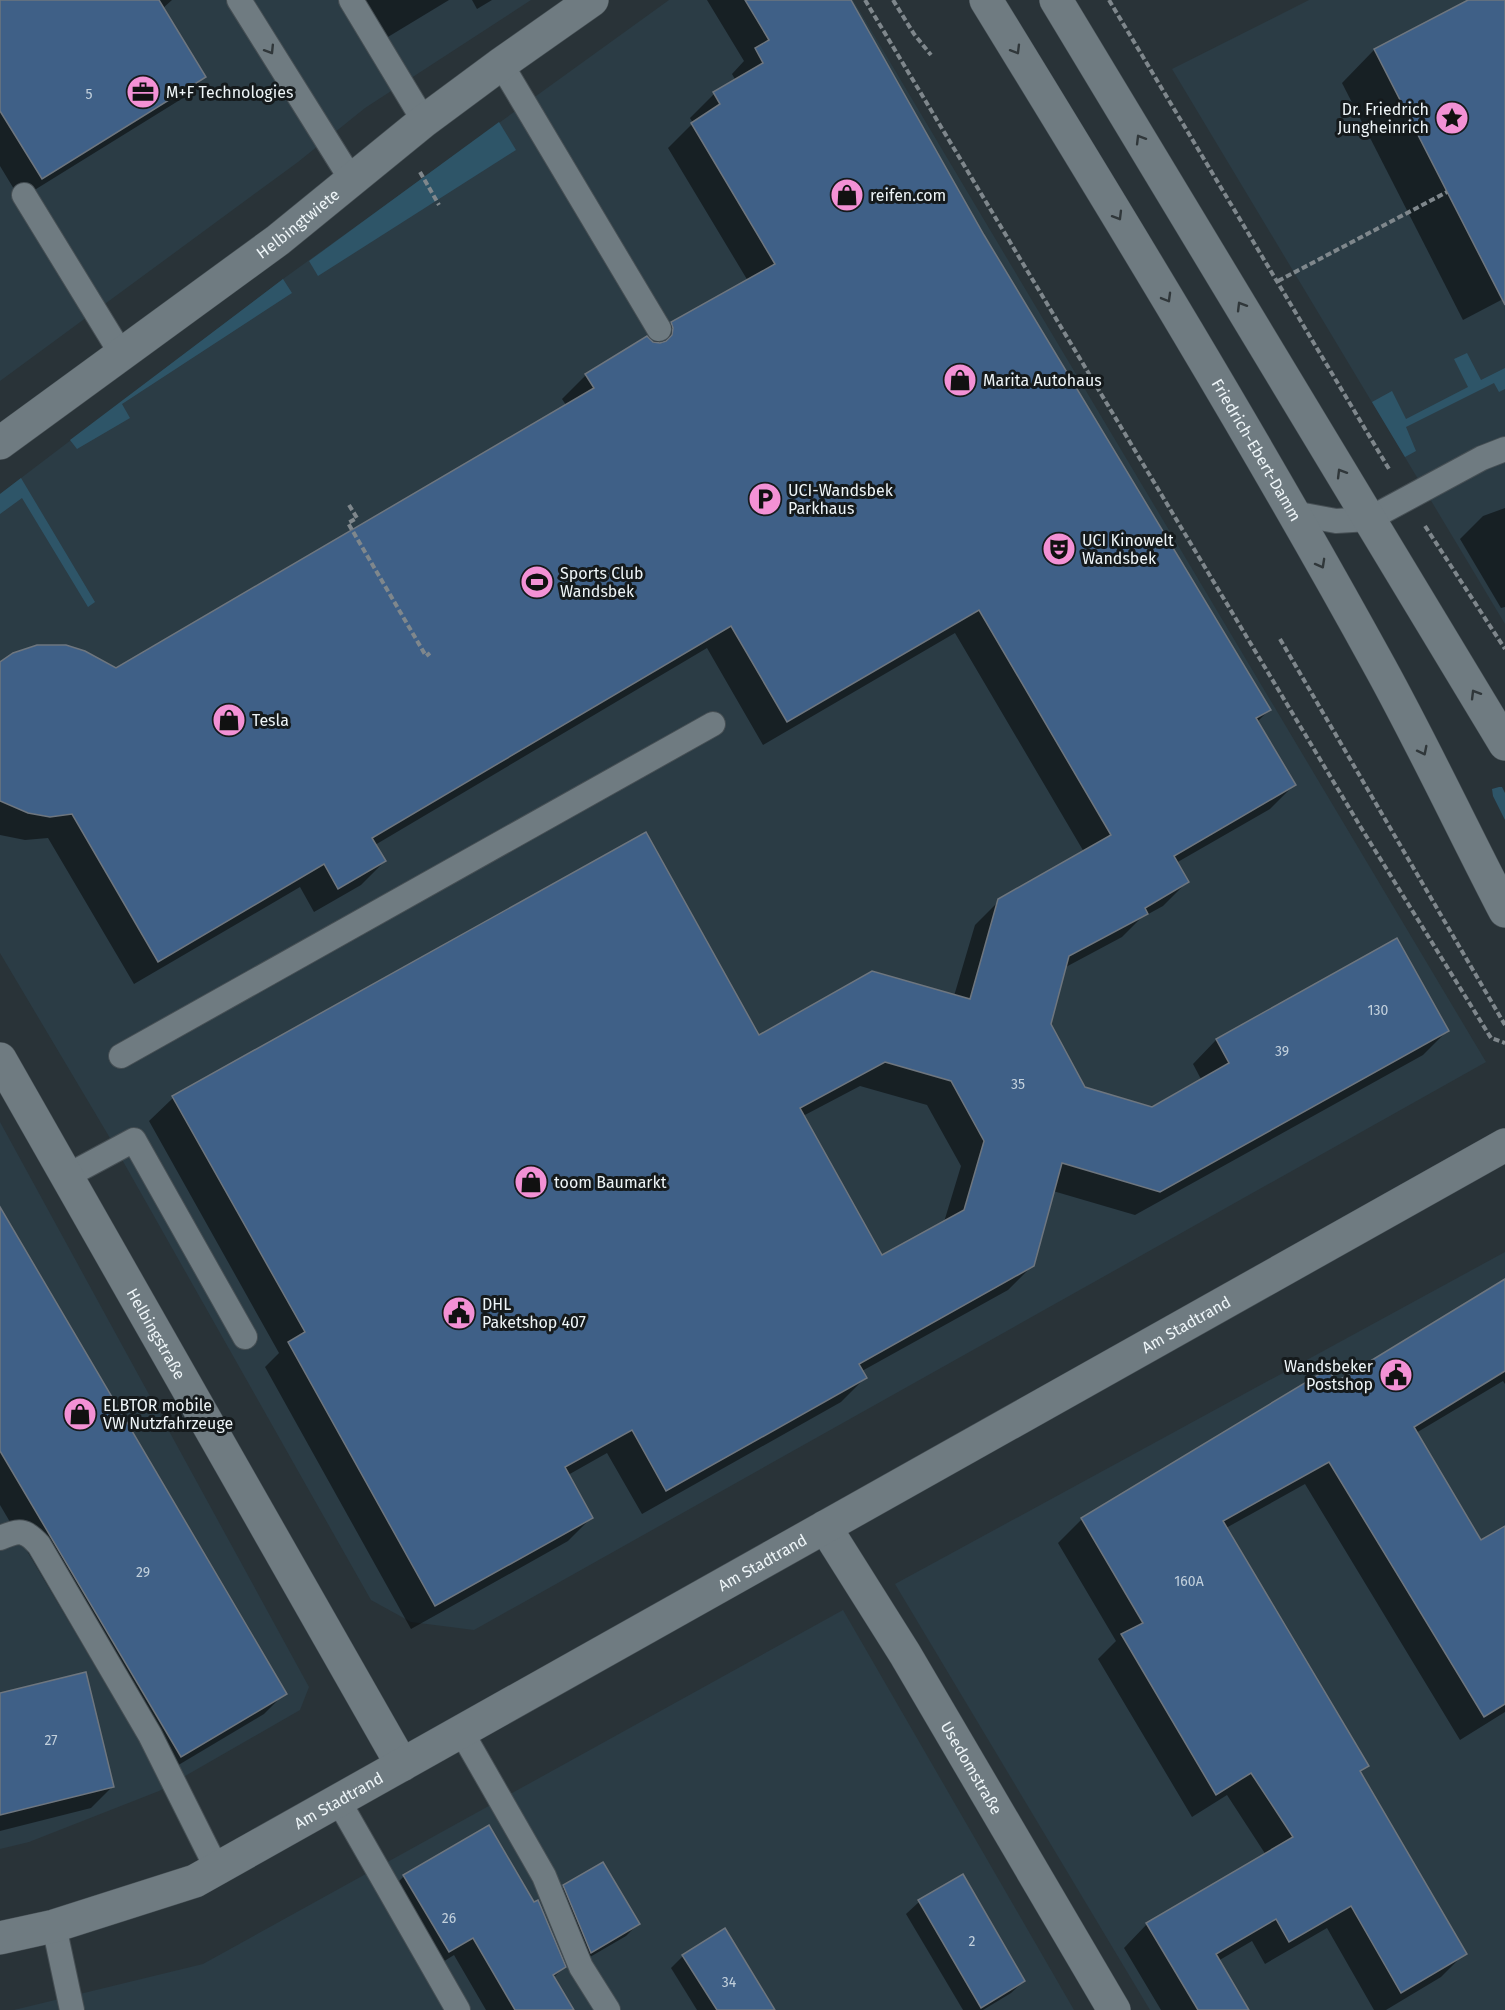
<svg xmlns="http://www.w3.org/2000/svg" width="1505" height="2010" font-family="'Fira Sans',sans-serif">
<rect width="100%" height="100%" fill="#293338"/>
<!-- built -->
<g fill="#2b3c45">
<path d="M0 0H531L365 108 298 162 0 381Z"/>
<path d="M669 0H853L1486 1062 474 1630 411 1622 371 1600 107 1133 0 953V494L283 279Z"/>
<path d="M1309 0H1505V624L1172 69Z"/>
<path d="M0 1122 309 1687 300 1710 159 1791 29 1842 0 1849Z"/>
<path d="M1505 1252V2010H1150L895 1584Z"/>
<path d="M843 1610 1074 2010H14L203 1964Z"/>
</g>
<!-- green -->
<g fill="#2e5568">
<path d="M499 122 516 150 318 276 309 261Z"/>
<path d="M283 279 292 293 122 404 130 418 77 449 70 440Z"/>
<path d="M1467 353 1481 380 1505 368V389L1499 392 1494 383 1406 427 1416 451 1405 457 1372 402 1392 391 1406 419 1468 387 1454 359Z"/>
<path d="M21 478 95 602 88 607 22 498 0 514V494Z"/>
<path d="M1499 787H1502L1505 793V820L1493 796 1492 789Z"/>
</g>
<!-- shadow -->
<g fill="#0007" fill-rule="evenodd">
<path d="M0 0H172L162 9 204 77 183 98 20 199 0 166Z"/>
<path d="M352 0H449L378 43Z"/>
<path d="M472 0H492L477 9Z"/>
<path d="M707 0H849L983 236 1269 710 1257 722 1294 785 1270 809 1176 863 1187 882 1163 906 1141 918 1122 937 1064 968 1049 1024 1084 1088 1152 1109 1202 1081 1193 1064 1216 1040 1396 940 1447 1031 1423 1055 1135 1215 1053 1191 1033 1265 1008 1290 862 1371 865 1378 841 1402 642 1514 607 1453 568 1475 592 1517 568 1541 411 1629 265 1367 279 1353 149 1121 173 1098 758 1037 954 996 975 925 999 901 1084 852 955 633 763 745 707 648 375 845 385 861 361 885 314 912 300 887 134 984 48 838 25 840 0 835V664L116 670 566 405 562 399 586 375 652 343 672 323 748 281 668 148 693 123 690 118 714 94 736 81 732 74 744 61ZM860 1086 927 1105 961 1166 944 1222 882 1257 803 1116Z"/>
<path d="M1471 0H1505V298L1463 320 1342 83 1374 50Z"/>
<path d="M1505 508V607L1501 608 1460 539 1483 516Z"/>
<path d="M0 1210 285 1693 264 1714 160 1776 0 1505Z"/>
<path d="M1505 1281V1384L1503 1381 1416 1433 1481 1542 1505 1527V1712L1460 1740 1305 1484 1226 1528 1367 1765 1359 1773 1465 1953 1441 1977 1386 2010H1374L1327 1928 1265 1964 1252 1941 1218 1961 1247 2010H1161L1124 1948 1147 1924 1266 1855 1227 1795 1192 1817 1098 1659 1116 1641 1058 1543 1082 1519 1327 1371 1336 1384Z"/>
<path d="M0 1695 113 1786 91 1808 0 1831Z"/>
<path d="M404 1876 564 1967 553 1978 572 2010H486L454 1955 430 1970 386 1895Z"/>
<path d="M962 1876 1024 1981 1011 1993 983 2010H963L906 1914 919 1902Z"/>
<path d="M564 1887 638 1924 626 1936 578 1964 552 1899Z"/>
<path d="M683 1956 774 2010H697L671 1968Z"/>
</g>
<!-- building -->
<g fill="#3f6087" stroke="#6e767f" stroke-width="1.5" fill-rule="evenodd">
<path d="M0 0H159L206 77 42 179 0 111Z"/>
<path d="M745 0H851L984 235 1271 710 1256 718 1296 785 1174 856 1189 882 1145 908 1148 914 1069 956 1051 1024 1085 1087 1152 1107 1229 1063 1216 1039 1397 938 1449 1031 1160 1192 1062 1163 1034 1266 859 1364 867 1378 666 1491 632 1430 565 1467 593 1518 435 1606 288 1342 305 1332 172 1096 646 832 759 1035 872 971 970 999 998 899 1111 835 979 610 787 722 731 626 372 838 386 861 338 889 324 864 158 962 72 814 50 817 28 813 0 801V662L13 653 37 645H66L85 651 116 668 594 388 585 374 647 336 653 342 660 343 666 341 672 335 673 328 671 322 775 264 691 123 720 104 713 92 763 63 755 48 769 40ZM885 1062 951 1081 984 1141 964 1210 882 1255 800 1108Z"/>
<path d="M1468 0H1505V305L1374 49Z"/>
<path d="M0 1207 287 1694 181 1757 0 1451Z"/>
<path d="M1505 1279V1371L1414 1427 1481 1540 1505 1526V1704L1484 1717 1329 1462 1223 1521 1369 1766 1360 1771 1467 1954 1401 1993 1351 1906 1289 1942 1276 1919 1216 1954 1249 2010H1198L1146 1923 1293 1837 1251 1773 1216 1795 1121 1634 1143 1623 1081 1518 1328 1369 1336 1382Z"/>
<path d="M86 1672 114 1787 0 1815V1693Z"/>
<path d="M489 1825 534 1902 538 1900 566 1967 553 1975 574 2010H515L473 1938 449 1952 403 1875Z"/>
<path d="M603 1862 640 1924 591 1953 563 1885Z"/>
<path d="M963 1874 1025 1981 981 2008 918 1900Z"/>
<path d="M725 1928 775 2010H717L682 1955Z"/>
</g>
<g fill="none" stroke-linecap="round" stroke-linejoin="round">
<!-- lane casing -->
<g stroke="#464f54" stroke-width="26">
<g id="lane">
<path d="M239 0 351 179"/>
<path d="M351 0 424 121"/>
<path d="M501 64 659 329"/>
<path d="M24 195 122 355"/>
<path d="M1293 513 1336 521 1369 519 1482 458 1505 449"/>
<path d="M121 1056 713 724"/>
<path d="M67 1176 134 1140 245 1337"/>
<path d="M0 1538C19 1530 25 1529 39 1545L150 1735 217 1869"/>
<path d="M461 1731 544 1876 581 1967 608 2010"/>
<path d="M338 1800 458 2010"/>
<path d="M54 1926 72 2010"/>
</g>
</g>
<!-- street casing -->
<g stroke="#464f54" stroke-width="34">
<g id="street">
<path id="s1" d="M0 443 278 240 424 121 501 64 592 0"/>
<path id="s2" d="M0 1059 402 1765"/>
<path id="s3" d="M825 1527 905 1654 1114 2010"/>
</g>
</g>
<!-- secondary casing -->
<g stroke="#464f54" stroke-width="34">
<g id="secondary">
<path id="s4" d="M986 0C1121 220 1256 441 1380 667 1424 747 1463 830 1505 911"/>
<path d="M1056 0 1505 744"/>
<path id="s5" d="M0 1938 54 1926 195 1881 1505 1145"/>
</g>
</g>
<!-- path -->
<g stroke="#7f878c" stroke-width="4" stroke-dasharray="6 3" stroke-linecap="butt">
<path d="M865 0 1360 826 1491 1038 1505 1043"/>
<path d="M893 0 914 34 931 55"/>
<path d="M1109 0 1389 469"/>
<path d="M420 172 439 205"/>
<path d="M1278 281 1447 192"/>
<path d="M349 505 357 518 348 523 426 656 430 653"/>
<path d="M1425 526 1505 649"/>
<path d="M1280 639 1505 1025"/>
</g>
<!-- lane -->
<use href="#lane" stroke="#6f7b81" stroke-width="24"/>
<!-- street -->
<use href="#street" stroke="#6f7b81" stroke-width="33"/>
<!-- secondary -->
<use href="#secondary" stroke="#6f7b81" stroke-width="33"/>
</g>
<!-- one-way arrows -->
<defs><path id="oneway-chevron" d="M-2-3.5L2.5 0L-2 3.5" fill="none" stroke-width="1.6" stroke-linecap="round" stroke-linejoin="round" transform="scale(1.5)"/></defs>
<g stroke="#30373a">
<use href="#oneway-chevron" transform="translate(270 50) rotate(58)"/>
<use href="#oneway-chevron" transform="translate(1016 50) rotate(59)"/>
<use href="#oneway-chevron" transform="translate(1140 139) rotate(-121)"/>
<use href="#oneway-chevron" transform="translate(1118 216) rotate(59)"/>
<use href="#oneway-chevron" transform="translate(1167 298) rotate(60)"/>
<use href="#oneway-chevron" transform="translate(1241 306) rotate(-121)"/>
<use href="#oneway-chevron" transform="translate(1341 473) rotate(-121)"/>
<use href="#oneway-chevron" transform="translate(1321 564) rotate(61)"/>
<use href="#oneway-chevron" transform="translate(1475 694) rotate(-121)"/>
<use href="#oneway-chevron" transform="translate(1423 751) rotate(63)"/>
</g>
<!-- icons -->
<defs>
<g id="office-disc" transform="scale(1.725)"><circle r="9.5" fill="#f391d5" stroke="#151a1c"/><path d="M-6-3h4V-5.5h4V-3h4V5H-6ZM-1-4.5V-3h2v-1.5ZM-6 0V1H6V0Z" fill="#111"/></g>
<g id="sight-disc" transform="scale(1.725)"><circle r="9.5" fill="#f391d5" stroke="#151a1c"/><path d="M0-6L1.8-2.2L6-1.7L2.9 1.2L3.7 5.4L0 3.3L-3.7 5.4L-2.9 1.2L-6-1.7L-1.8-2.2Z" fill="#111"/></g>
<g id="shop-disc" transform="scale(1.725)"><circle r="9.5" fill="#f391d5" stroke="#151a1c"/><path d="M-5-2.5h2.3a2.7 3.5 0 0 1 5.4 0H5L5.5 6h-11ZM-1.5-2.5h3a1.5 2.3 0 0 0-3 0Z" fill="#111"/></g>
<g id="parking-disc" transform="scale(1.725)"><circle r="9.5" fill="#f391d5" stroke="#151a1c"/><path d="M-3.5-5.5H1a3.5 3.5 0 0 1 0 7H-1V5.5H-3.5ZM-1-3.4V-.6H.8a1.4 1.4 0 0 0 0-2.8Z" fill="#111"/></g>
<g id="theatre-disc" transform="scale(1.725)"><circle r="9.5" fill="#f391d5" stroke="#151a1c"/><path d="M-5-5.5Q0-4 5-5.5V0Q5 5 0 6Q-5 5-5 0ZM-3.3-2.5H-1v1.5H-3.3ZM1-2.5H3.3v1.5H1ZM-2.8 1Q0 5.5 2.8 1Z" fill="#111"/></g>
<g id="stadium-disc" transform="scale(1.725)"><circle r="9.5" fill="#f391d5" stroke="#151a1c"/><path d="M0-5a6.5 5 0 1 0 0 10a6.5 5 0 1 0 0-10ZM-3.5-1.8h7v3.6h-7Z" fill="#111"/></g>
<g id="civic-disc" transform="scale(1.725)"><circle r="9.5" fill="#f391d5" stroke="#151a1c"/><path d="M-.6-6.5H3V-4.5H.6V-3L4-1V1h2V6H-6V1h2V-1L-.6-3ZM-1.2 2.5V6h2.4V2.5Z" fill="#111"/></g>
</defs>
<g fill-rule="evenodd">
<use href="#office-disc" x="143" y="92"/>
<use href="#sight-disc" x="1452" y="118"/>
<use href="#shop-disc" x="847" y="195"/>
<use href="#shop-disc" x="960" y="380"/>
<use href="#parking-disc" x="765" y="499"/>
<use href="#theatre-disc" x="1059" y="549"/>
<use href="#stadium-disc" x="537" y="582"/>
<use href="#shop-disc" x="229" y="720"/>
<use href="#shop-disc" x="531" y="1182"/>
<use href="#civic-disc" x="459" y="1313"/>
<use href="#civic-disc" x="1396" y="1375"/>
<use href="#shop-disc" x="80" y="1414"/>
</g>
<g text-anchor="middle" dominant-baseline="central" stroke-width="6" stroke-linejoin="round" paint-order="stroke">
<!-- number labels -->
<g font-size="14" fill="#c2d0dc">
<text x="89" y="94">5</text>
<text x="1378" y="1010">130</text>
<text x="1282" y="1051">39</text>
<text x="1018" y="1084">35</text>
<text x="143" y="1572">29</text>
<text x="1189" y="1581">160A</text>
<text x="51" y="1740">27</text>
<text x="449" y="1918">26</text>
<text x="972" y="1941">2</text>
<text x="729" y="1982">34</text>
</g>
<!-- poi labels -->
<g font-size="16" fill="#eef5f8" stroke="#151a1c" text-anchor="start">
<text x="166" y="92">M+F Technologies</text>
<text x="1429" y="109" text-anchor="end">Dr. Friedrich<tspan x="1429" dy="18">Jungheinrich</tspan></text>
<text x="870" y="195">reifen.com</text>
<text x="983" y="380">Marita Autohaus</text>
<text x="788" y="490">UCI-Wandsbek<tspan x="788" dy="18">Parkhaus</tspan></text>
<text x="1082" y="540">UCI Kinowelt<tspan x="1082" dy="18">Wandsbek</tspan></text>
<text x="560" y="573">Sports Club<tspan x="560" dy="18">Wandsbek</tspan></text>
<text x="252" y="720">Tesla</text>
<text x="554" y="1182">toom Baumarkt</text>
<text x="482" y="1304">DHL<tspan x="482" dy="18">Paketshop 407</tspan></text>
<text x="1373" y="1366" text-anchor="end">Wandsbeker<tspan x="1373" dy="18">Postshop</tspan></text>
<text x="103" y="1405">ELBTOR mobile<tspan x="103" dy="18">VW Nutzfahrzeuge</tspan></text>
</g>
<!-- street labels -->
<g font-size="16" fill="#eef5f8" stroke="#151a1c">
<text stroke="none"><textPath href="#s1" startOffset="370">Helbingtwiete</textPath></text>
<text stroke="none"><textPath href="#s4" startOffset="525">Friedrich-Ebert-Damm</textPath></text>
<text stroke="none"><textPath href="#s5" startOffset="1340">Am Stadtrand</textPath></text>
<text stroke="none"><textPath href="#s2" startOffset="316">Helbingstraße</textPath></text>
<text stroke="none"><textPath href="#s5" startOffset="854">Am Stadtrand</textPath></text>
<text stroke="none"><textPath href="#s3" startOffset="282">Usedomstraße</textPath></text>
<text stroke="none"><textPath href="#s5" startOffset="368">Am Stadtrand</textPath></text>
</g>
</g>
</svg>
